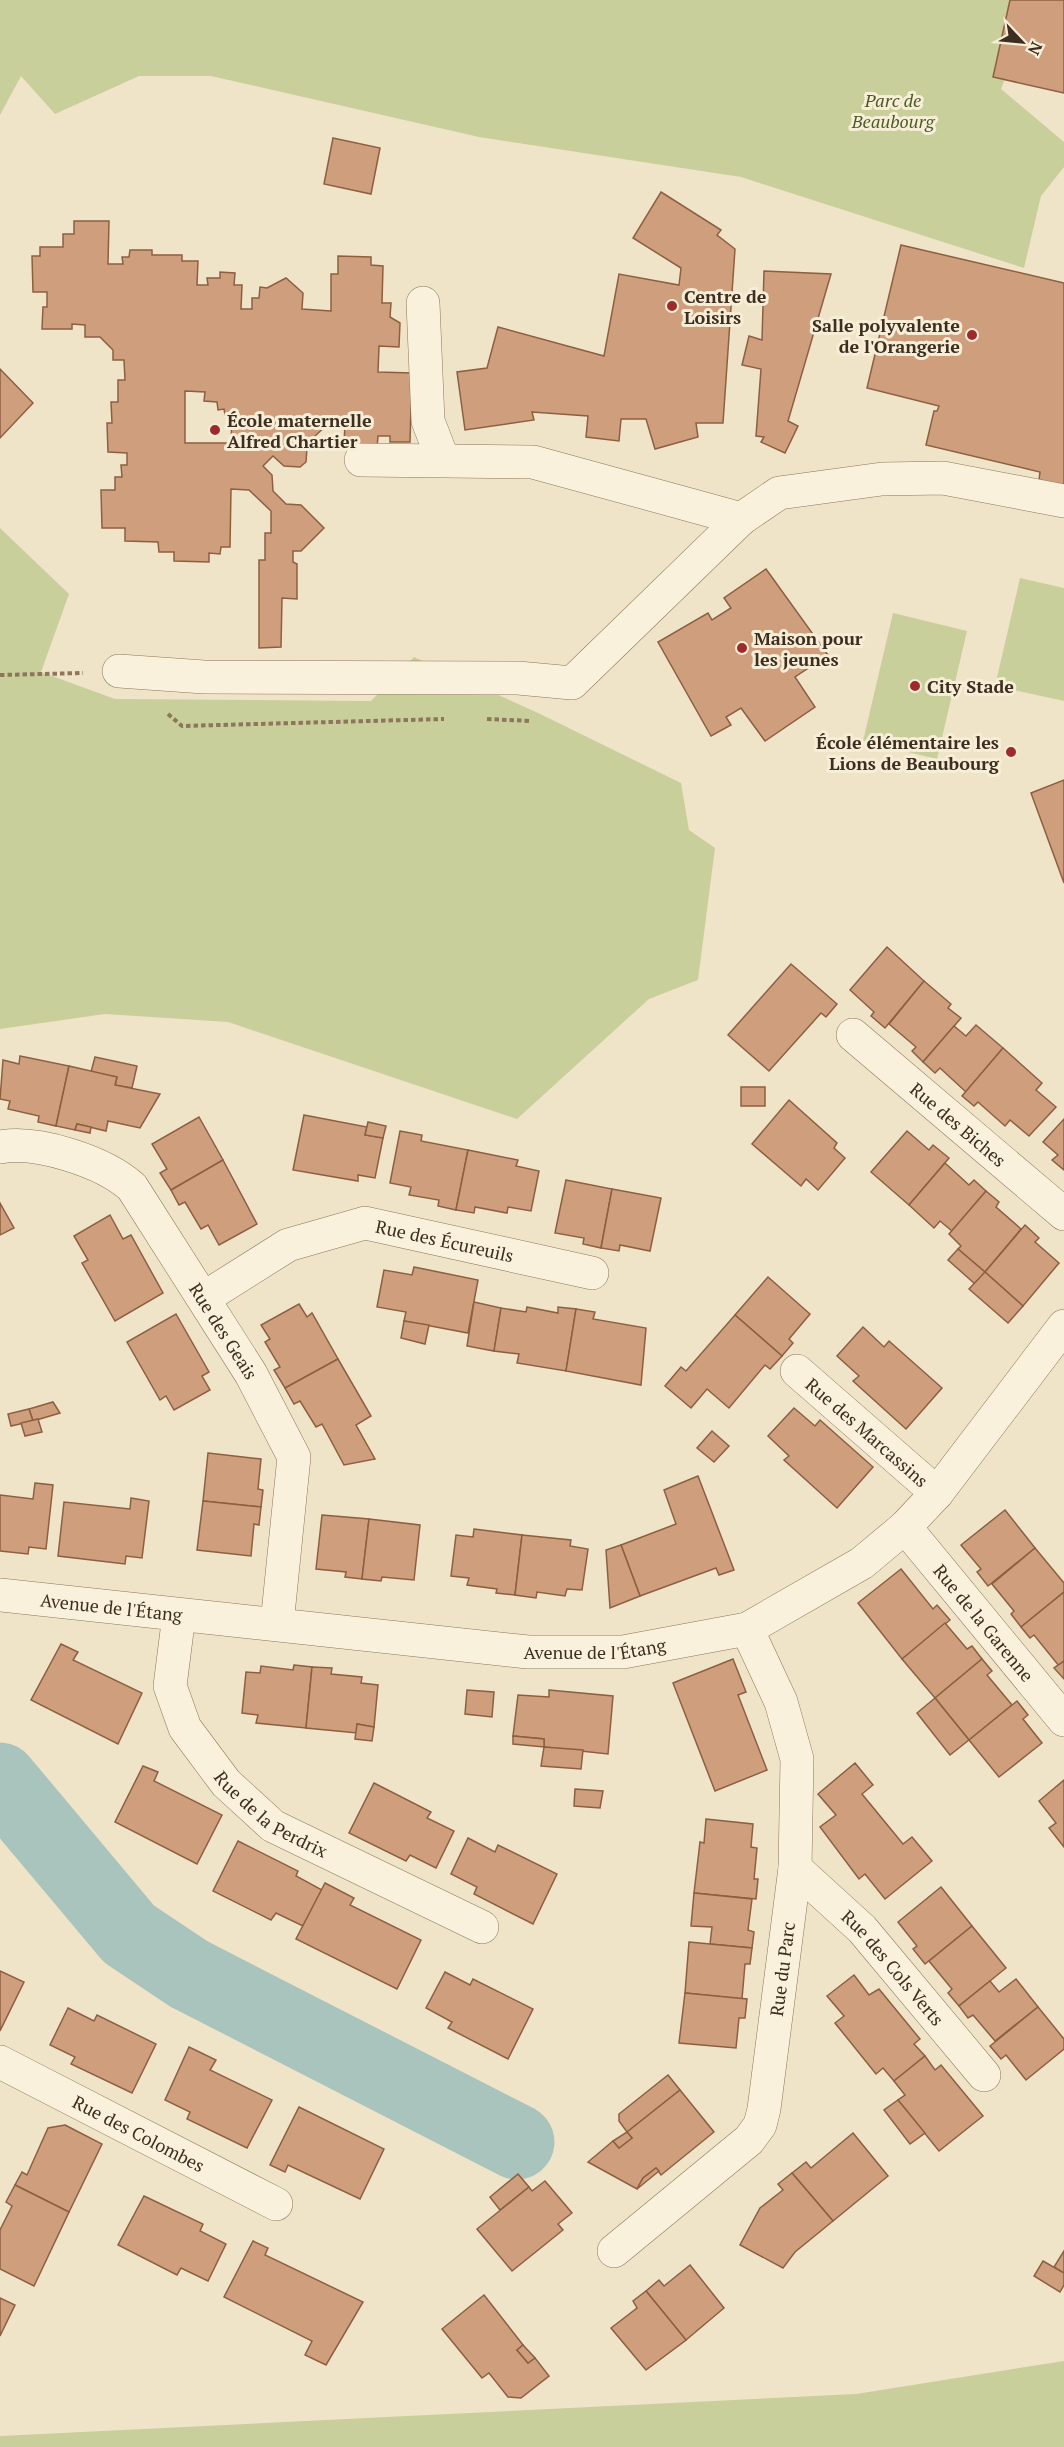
<svg xmlns="http://www.w3.org/2000/svg" width="1064" height="2447" font-family="'PT Serif',serif">
<rect width="100%" height="100%" fill="#f0e4c8"/>
<!-- green -->
<g fill="#c9cf9b">
<path d="M0 0H1031L1034 5 1001 89 1064 142V167L1041 196 1024 268 741 177 479 137 211 76H139L55 114 21 76 0 115Z"/>
<path d="M0 528 69 594 41 672 115 699 371 701 414 657 536 712 681 783 689 830 715 848 698 980 649 999 517 1119 228 1022 105 1014 0 1029Z"/>
<path d="M1020 578 1064 588V701L995 686Z"/>
<path d="M893 613 967 631 937 759 863 741Z"/>
<path d="M1064 2361V2447H0V2436L856 2394Z"/>
</g>
<g fill="none" stroke-linecap="round" stroke-linejoin="round">
<!-- river -->
<path stroke="#a9c4bc" stroke-width="75" d="M0 1780 129 1934 189 1974 517 2142"/>
</g>
<!-- building -->
<g fill="#cf9f7d" stroke="#8d5f41" stroke-width="1.5" fill-rule="evenodd">
<path d="M1010 0H1064V93L993 77Z"/>
<path d="M333 138 380 148 371 194 324 184Z"/>
<path d="M661 192 721 230 717 235 735 249 723 423H696L698 437 655 449 646 419H621L619 441 586 437 588 416 532 412 534 420 465 430 457 372 487 368 498 327 604 356 619 274 679 285 681 268 633 238Z"/>
<path d="M74 221H109L108 264H123L122 257H129L130 250H152V255H182V261H198L197 285H208L207 278H220V272L235 273 234 285H242L241 309H252V298H259L260 287 267 288 286 278 303 293 302 309 331 311V274H338V256L371 257V265L383 266 382 303H391L390 317 400 323 399 347 379 346 378 372 412 373 410 442H390V436H378L377 448 344 447 345 422 331 421 314 437V449L307 448 306 462 300 467 284 466 273 456 263 466 272 475 273 491 286 504 301 505 324 528 301 551H293V562L297 564V599L282 598 281 647 259 648V560H265V533H271V511L249 490 231 489 230 547H221L220 554 209 553V562L174 561V552H159L158 542 125 541V528H102L101 490H115V477H122L121 465H127V453L108 452 107 423H112L111 402H118V380H125L124 360H113V350L100 337H85V325L72 324V329H42L43 307H47V292H33L32 256H40V247H63V234H74ZM185 391 205 392 204 401 217 402 218 410 224 409 225 415 232 416 231 443H185Z"/>
<path d="M901 245 1064 283V486L1039 480 1040 472 926 445 934 411H937L939 406 867 388Z"/>
<path d="M764 271 831 274 788 421 798 426 785 453 761 442 764 437 756 436 761 369 742 365 749 336 762 340Z"/>
<path d="M0 369 33 403 0 438Z"/>
<path d="M766 569 828 655 795 677 815 707 765 741 741 708 726 717 731 725 711 736 658 642 708 613 712 620 731 608 724 598Z"/>
<path d="M1064 780V883L1031 793Z"/>
<path d="M887 947 924 981 885 1028 871 1016 874 1012 850 990Z"/>
<path d="M791 964 837 1004 826 1017 821 1013 769 1071 728 1035Z"/>
<path d="M924 981 951 1004 948 1008 961 1018 923 1062 912 1051 916 1047 889 1024Z"/>
<path d="M976 1025 1003 1048 966 1092 940 1068 935 1073 923 1062 954 1026 966 1036Z"/>
<path d="M1003 1048 1042 1083 1036 1090 1056 1107 1029 1136 1010 1120 1005 1126 978 1102 974 1106 962 1096Z"/>
<path d="M20 1056 69 1066 56 1126 38 1122 39 1116 8 1109 10 1101 0 1099 3 1060 19 1064Z"/>
<path d="M95 1057 137 1066 132 1088 115 1085 117 1077 91 1072Z"/>
<path d="M69 1066 117 1077 115 1085 160 1094 140 1128 108 1121 106 1131 77 1124 75 1130 56 1126Z"/>
<rect x="741" y="1087" width="24" height="19"/>
<path d="M789 1100 837 1143 834 1148 845 1158 818 1190 806 1179 801 1186 752 1144Z"/>
<path d="M304 1115 367 1127 365 1135 383 1138 375 1178 358 1175V1181L293 1170Z"/>
<path d="M199 1117 223 1160 171 1190 160 1173 167 1169 152 1144Z"/>
<path d="M1064 1119V1170L1052 1160 1058 1155 1043 1142Z"/>
<path d="M368 1122 386 1126 383 1138 365 1135Z"/>
<path d="M77 1124 91 1127 90 1133 75 1130Z"/>
<path d="M400 1131 422 1135 421 1141 468 1150 456 1210 438 1206 439 1200 409 1195 411 1187 390 1183Z"/>
<path d="M907 1131 929 1150 933 1145 949 1158 909 1205 871 1172Z"/>
<path d="M468 1150 518 1160 516 1166 539 1171 531 1211 508 1207 507 1213 475 1207 474 1213 456 1210Z"/>
<path d="M223 1160 257 1224 219 1245 208 1225 201 1229 185 1202 179 1205 171 1190Z"/>
<path d="M945 1163 969 1185 974 1180 986 1191 952 1231 940 1221 934 1228 909 1205Z"/>
<path d="M566 1180 612 1189 601 1248 583 1244 584 1238 555 1233Z"/>
<path d="M612 1189 661 1198 650 1251 620 1245 619 1251 601 1248Z"/>
<path d="M986 1191 999 1202 996 1207 1021 1229 985 1272 958 1249 961 1246 949 1234Z"/>
<path d="M0 1203 14 1228 0 1235Z"/>
<path d="M110 1215 123 1239 131 1235 163 1293 115 1321 82 1263 88 1260 74 1236Z"/>
<path d="M1025 1225 1039 1238 1035 1242 1059 1263 1023 1306 985 1272Z"/>
<path d="M958 1249 985 1272 975 1284 948 1260Z"/>
<path d="M414 1267 478 1280 468 1333 404 1321 406 1312 377 1307 384 1270 412 1275Z"/>
<path d="M985 1272 1023 1306 1008 1323 969 1289Z"/>
<path d="M768 1277 810 1314 789 1339 793 1343 782 1356 735 1315Z"/>
<path d="M474 1302 501 1308 494 1351 467 1346Z"/>
<path d="M299 1304 307 1317 312 1313 338 1359 285 1388 274 1370 280 1367 265 1342 270 1339 261 1325Z"/>
<path d="M527 1307 558 1313V1307L576 1309 566 1371 517 1363 519 1354 494 1351 501 1308 526 1312Z"/>
<path d="M576 1309 595 1312 593 1319 646 1328 641 1385 566 1371Z"/>
<path d="M176 1314 209 1372 202 1376 210 1390 174 1410 166 1396 160 1400 127 1342Z"/>
<path d="M735 1315 782 1356 770 1369 765 1365 729 1408 707 1389 691 1408 665 1386 681 1367 686 1371Z"/>
<path d="M404 1321 429 1325 425 1344 401 1338Z"/>
<path d="M863 1327 884 1347 889 1341 942 1388 906 1429 853 1381 859 1376 837 1356Z"/>
<path d="M338 1359 371 1416 356 1425 375 1459 344 1465 322 1424 316 1427 300 1401 294 1404 285 1388Z"/>
<path d="M53 1402 60 1413 33 1421 29 1409Z"/>
<path d="M794 1408 815 1426 820 1420 873 1467 837 1508 784 1460 789 1456 768 1436Z"/>
<path d="M29 1409 33 1421 11 1426 8 1414Z"/>
<path d="M38 1419 42 1432 25 1436 21 1423Z"/>
<path d="M712 1431 729 1446 714 1462 697 1448Z"/>
<path d="M208 1453 261 1459 258 1489 263 1490 261 1507 203 1501Z"/>
<path d="M698 1476 734 1570 719 1575 716 1568 640 1596 621 1545 676 1524 664 1490Z"/>
<path d="M35 1483 53 1485 46 1549 29 1547 28 1554 0 1551V1495L33 1499Z"/>
<path d="M131 1498 149 1501 142 1558 126 1556 125 1564 58 1556 64 1502 130 1509Z"/>
<path d="M203 1501 261 1507 259 1525 254 1524 251 1556 197 1550Z"/>
<path d="M1005 1510 1035 1548 988 1586 977 1572 981 1569 961 1545Z"/>
<path d="M322 1515 369 1519 362 1579 345 1577 346 1572 316 1569Z"/>
<path d="M369 1519 420 1525 414 1580 382 1577 381 1581 362 1579Z"/>
<path d="M474 1529 522 1535 515 1595 496 1593 497 1589 467 1585 469 1578 451 1576 456 1535 473 1537Z"/>
<path d="M522 1535 571 1540 570 1546 588 1549 582 1590 567 1589 565 1596 537 1592 536 1598 515 1595Z"/>
<path d="M621 1545 640 1596 610 1608 606 1550Z"/>
<path d="M1035 1548 1064 1583V1592L1021 1627 1011 1614 1014 1611 992 1584Z"/>
<path d="M901 1569 933 1609 937 1605 950 1620 902 1659 858 1603Z"/>
<path d="M1064 1592V1661L1059 1666 1034 1635 1030 1638 1021 1627Z"/>
<path d="M945 1623 967 1649 972 1646 982 1659 935 1698 902 1659Z"/>
<path d="M61 1644 78 1652 73 1660 142 1693 118 1744 31 1700Z"/>
<path d="M733 1659 746 1692 738 1695 767 1770 715 1791 673 1683Z"/>
<path d="M982 1659 992 1671 987 1675 1012 1705 969 1740 935 1698Z"/>
<path d="M1064 1661V1679L1054 1668Z"/>
<path d="M294 1665 312 1667 306 1728 256 1723 258 1715 242 1713 246 1672 260 1673 261 1666 293 1670Z"/>
<path d="M312 1667 332 1668 331 1674 362 1677 361 1683 378 1685 374 1727 357 1724V1733L306 1728Z"/>
<path d="M467 1690 494 1692 492 1717 465 1714Z"/>
<path d="M549 1690 613 1696 608 1754 544 1747V1739L513 1736 518 1695 549 1697Z"/>
<path d="M935 1698 969 1740 950 1755 917 1713Z"/>
<path d="M1017 1701 1028 1715 1023 1719 1042 1743 999 1777 969 1740Z"/>
<path d="M357 1724 374 1727 372 1741 355 1739Z"/>
<path d="M513 1736 544 1739V1747L513 1744Z"/>
<path d="M544 1747 583 1750 581 1769 541 1766Z"/>
<path d="M855 1763 873 1785 862 1794 903 1844 912 1837 932 1861 885 1899 865 1874 859 1879 820 1827 836 1815 818 1794Z"/>
<path d="M143 1766 158 1772 154 1781 222 1815 197 1864 115 1822Z"/>
<path d="M1064 1780V1847L1049 1828 1056 1823 1039 1801Z"/>
<path d="M374 1783 431 1812 427 1818 454 1831 436 1868 410 1855 406 1861 349 1833Z"/>
<path d="M575 1789 603 1791 600 1808 574 1806Z"/>
<path d="M706 1819 753 1824 751 1847 757 1848 754 1879H758L756 1899 694 1893 700 1842 704 1843Z"/>
<path d="M468 1838 495 1852 498 1845 557 1874 533 1924 474 1894 477 1887 451 1874Z"/>
<path d="M238 1841 298 1871 296 1876 322 1890 303 1926 276 1913 271 1920 213 1891Z"/>
<path d="M325 1883 354 1898 350 1905 421 1940 397 1989 296 1939Z"/>
<path d="M941 1887 972 1926 925 1964 913 1949 917 1946 898 1922Z"/>
<path d="M694 1893 752 1899 748 1930 754 1932 752 1948 710 1944 712 1927 691 1926Z"/>
<path d="M972 1926 1006 1968 959 2006 948 1993 952 1989 929 1961Z"/>
<path d="M689 1942 752 1948 750 1964H745L742 1999 685 1993Z"/>
<path d="M0 1971 24 1982 0 2031Z"/>
<path d="M445 1972 470 1985 473 1979 533 2009 508 2059 448 2028 452 2022 426 2008Z"/>
<path d="M854 1975 869 1995 879 1989 920 2039 914 2044 925 2056 894 2081 883 2068 876 2074 835 2023 844 2016 827 1996Z"/>
<path d="M1016 1979 1038 2007 995 2041 973 2015 968 2018 959 2006 990 1981 999 1992Z"/>
<path d="M685 1993 747 1999 745 2018H739L736 2048 679 2043Z"/>
<path d="M1038 2007 1064 2039V2049L1026 2080 1006 2055 1001 2059 990 2046Z"/>
<path d="M68 2008 94 2021 97 2015 156 2044 132 2093 71 2064 75 2057 50 2045Z"/>
<path d="M189 2047 216 2060 210 2070 272 2100 247 2148 187 2119 190 2112 165 2100Z"/>
<path d="M925 2056 935 2070 941 2065 983 2116 939 2151 898 2100 905 2095 894 2081Z"/>
<path d="M668 2075 680 2090 627 2132 619 2121V2114Z"/>
<path d="M680 2090 714 2132 661 2175 656 2168 643 2178 637 2189 588 2162 613 2141 619 2148 632 2138 627 2132Z"/>
<path d="M898 2100 925 2133 910 2144 884 2110Z"/>
<path d="M299 2107 384 2149 360 2199 288 2165 285 2172 270 2165Z"/>
<path d="M65 2125 102 2144 69 2212 15 2185 22 2172 27 2175 48 2128Z"/>
<path d="M627 2132 632 2138 619 2148 613 2141Z"/>
<path d="M853 2133 888 2176 833 2221 792 2173 806 2162 811 2168Z"/>
<path d="M656 2168 659 2171 637 2189 643 2178Z"/>
<path d="M792 2173 833 2221 795 2252 783 2268 740 2245 760 2208 783 2190 778 2184Z"/>
<path d="M518 2174 529 2187 500 2210 490 2197Z"/>
<path d="M545 2181 572 2213 558 2224 563 2230 512 2271 477 2229 529 2187 532 2191Z"/>
<path d="M15 2185 69 2212 34 2286 0 2269V2230L12 2206 6 2202Z"/>
<path d="M144 2196 203 2224 200 2231 226 2244 208 2281 181 2268 177 2275 118 2245Z"/>
<path d="M253 2241 268 2248 265 2255 363 2302 326 2365 305 2355 312 2341 224 2297Z"/>
<path d="M1064 2251V2273L1054 2267Z"/>
<path d="M1043 2261 1064 2273V2285L1060 2292 1034 2276Z"/>
<path d="M690 2265 724 2308 686 2340 646 2291 659 2280 664 2286Z"/>
<path d="M646 2291 686 2340 646 2370 611 2328 637 2308 633 2301Z"/>
<path d="M484 2295 523 2345 517 2350 528 2363 535 2358 549 2376 521 2398 508 2397 489 2373 482 2378 442 2329Z"/>
<path d="M0 2298 15 2305 0 2336Z"/>
<path d="M523 2345 535 2358 528 2363 517 2350Z"/>
</g>
<g fill="none" stroke-linecap="round" stroke-linejoin="round">
<!-- minor casing -->
<g stroke="#8d765c" stroke-width="34">
<g id="minor">
<path d="M423 303 428 421 443 460"/>
<path d="M361 460 533 462 741 519 779 493 882 479 943 478 1064 501"/>
<path d="M119 671 204 677 518 678 572 683 741 519"/>
<path id="s1" d="M853 1035 1064 1214"/>
<path id="s2" d="M0 1147C38 1140 104 1162 132 1187L251 1374 294 1457 277 1624"/>
<path id="s3" d="M204 1298 288 1245 365 1223 592 1273"/>
<path id="s4" d="M797 1371 937 1493"/>
<path id="s5" d="M905 1527 1064 1720"/>
<path id="s6" d="M0 1595 528 1652H623L747 1629 862 1563 905 1527 937 1493 1064 1326"/>
<path id="s7" d="M179 1615 170 1686 185 1728 226 1783 273 1826 482 1927"/>
<path id="s8" d="M795 1868 862 1929 984 2075"/>
<path id="s9" d="M0 2062 276 2204"/>
<path id="s10" d="M614 2251 749 2140 760 2125 764 2109 795 1868 797 1759 781 1702 747 1629"/>
</g>
</g>
<!-- path -->
<g stroke="#8d765c" stroke-width="4" stroke-dasharray="4.5 3" stroke-linecap="butt">
<path d="M0 675 83 673"/>
<path d="M168 714 182 726 444 719"/>
<path d="M487 719 531 721"/>
</g>
<!-- minor -->
<use href="#minor" stroke="#faf1dc" stroke-width="33"/>
</g>
<!-- markers -->
<g fill="#9e2a2b" stroke="#f7eed8" stroke-width="2">
<circle cx="672" cy="306" r="6"/>
<circle cx="972" cy="335" r="6"/>
<circle cx="215" cy="430" r="6"/>
<circle cx="742" cy="648" r="6"/>
<circle cx="915" cy="686" r="6"/>
<circle cx="1011" cy="752" r="6"/>
</g>
<g text-anchor="middle" dominant-baseline="central" stroke-width="6" stroke-linejoin="round" paint-order="stroke">
<!-- park labels -->
<g font-size="18" font-style="italic" fill="#4d5a26" stroke="#f7eed8">
<text x="893" y="100">Parc de<tspan x="893" dy="21">Beaubourg</tspan></text>
</g>
<!-- poi labels -->
<g font-size="18" font-weight="bold" fill="#3d2e20" stroke="#f7eed8" text-anchor="start">
<text x="684" y="296">Centre de<tspan x="684" dy="21">Loisirs</tspan></text>
<text x="960" y="325" text-anchor="end">Salle polyvalente<tspan x="960" dy="21">de l'Orangerie</tspan></text>
<text x="227" y="420">École maternelle<tspan x="227" dy="21">Alfred Chartier</tspan></text>
<text x="754" y="638">Maison pour<tspan x="754" dy="21">les jeunes</tspan></text>
<text x="927" y="686">City Stade</text>
<text x="999" y="742" text-anchor="end">École élémentaire les<tspan x="999" dy="21">Lions de Beaubourg</tspan></text>
</g>
<!-- street labels -->
<g font-size="18" fill="#3d2e20" stroke="#f7eed8">
<text stroke="none"><textPath href="#s1" startOffset="138">Rue des Biches</textPath></text>
<text stroke="none"><textPath href="#s3" startOffset="261">Rue des Écureuils</textPath></text>
<text stroke="none"><textPath href="#s2" startOffset="312">Rue des Geais</textPath></text>
<text stroke="none"><textPath href="#s4" startOffset="93">Rue des Marcassins</textPath></text>
<text stroke="none"><textPath href="#s6" startOffset="112">Avenue de l'Étang</textPath></text>
<text stroke="none"><textPath href="#s5" startOffset="124">Rue de la Garenne</textPath></text>
<text stroke="none"><textPath href="#s6" startOffset="598">Avenue de l'Étang</textPath></text>
<text stroke="none"><textPath href="#s7" startOffset="240">Rue de la Perdrix</textPath></text>
<text stroke="none"><textPath href="#s10" startOffset="351">Rue du Parc</textPath></text>
<text stroke="none"><textPath href="#s8" startOffset="140">Rue des Cols Verts</textPath></text>
<text stroke="none"><textPath href="#s9" startOffset="156">Rue des Colombes</textPath></text>
</g>
</g>
<!-- north arrow -->
<g transform="translate(1022 42) rotate(116)" stroke="#f7eed8" stroke-width="4.5" paint-order="stroke">
<path d="M0-4.5L10 22L0 15L-10 22Z" fill="#3d2e20"/>
<text y="-9" font-size="16" font-weight="bold" text-anchor="middle" fill="#3d2e20">N</text>
</g>
</svg>
